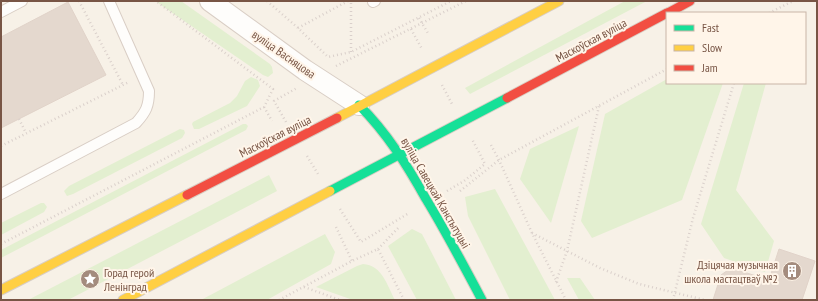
<svg xmlns="http://www.w3.org/2000/svg" width="818" height="301" font-family="'PT Sans Narrow',sans-serif">
<rect width="100%" height="100%" fill="#f7f1e7"/>
<!-- green -->
<g fill="#e3efd0">
<path d="M155 1H181L270 64 272 67 273 73 268 77 263 75Z"/>
<path d="M625 1H647L470 94 465 88Z"/>
<path d="M251 77 258 80 260 86 247 106 199 129H194L192 124 193 122 230 103 237 96 245 81Z"/>
<path d="M667 79V83H723L682 200 592 238 581 221 605 114Z"/>
<path d="M744 83H766L736 190 774 241 765 272 724 258 701 224Z"/>
<path d="M243 124H246L248 126 246 130 1 258V250Z"/>
<path d="M579 126 551 223 520 179 530 149Z"/>
<path d="M180 129 184 130 185 133 182 138 73 194 67 196 64 191 69 186Z"/>
<path d="M269 175 277 191 68 300H28Z"/>
<path d="M495 189 555 300H510L468 216 465 197Z"/>
<path d="M41 203H44L47 207 44 212 1 235V223Z"/>
<path d="M412 229 422 234 456 300H417L388 246Z"/>
<path d="M325 234 335 252 331 264 267 300H201Z"/>
<path d="M363 264C382 265 387 285 395 300H353L316 287 357 266Z"/>
<path d="M567 278H580L595 300H579Z"/>
</g>
<!-- building -->
<g fill="#e4d8ce" stroke="#e1d3c9">
<path d="M68 2 106 75 1 128V37Z"/>
<path d="M779 249 815 261 802 300H713L721 275 731 268 769 280Z"/>
</g>
<g fill="none" stroke-linecap="round" stroke-linejoin="round">
<!-- lane casing -->
<g stroke="#d9cec5" stroke-width="12">
<g id="lane">
<path d="M373 2 375 1"/>
<path d="M1 12 22 1"/>
<path d="M1 194 136 123C146 112 149 106 149 91L109 1"/>
</g>
</g>
<!-- street casing -->
<g stroke="#d9cec5" stroke-width="22">
<path id="street" d="M210 1 305 70 359 105"/>
</g>
<!-- fast casing -->
<g stroke="#d8cdc3" stroke-width="11">
<g id="fast">
<path d="M359 105C387 133 407 165 426 199 446 232 464 266 482 300"/>
<path d="M330 191 507 98"/>
</g>
</g>
<!-- slow casing -->
<g stroke="#d8cdc3" stroke-width="11">
<g id="slow">
<path d="M337 118 559 1"/>
<path d="M1 290 187 195"/>
<path d="M123 300 330 191"/>
</g>
</g>
<!-- jam casing -->
<g stroke="#d8cdc3" stroke-width="11">
<g id="jam">
<path d="M668 13 690 1"/>
<path d="M507 98 667 13"/>
<path d="M187 195 337 118"/>
</g>
</g>
<!-- path -->
<g stroke="#dad0cb" stroke-width="2.5" stroke-dasharray="1 3" stroke-linecap="butt">
<path d="M79 1 123 85"/>
<path d="M267 1 298 28 328 57 351 52 451 1"/>
<path d="M769 13 793 1"/>
<path d="M419 18 429 35"/>
<path d="M298 28 348 1"/>
<path d="M411 29 422 49"/>
<path d="M351 52V1"/>
<path d="M336 66 466 1"/>
<path d="M442 85 452 104"/>
<path d="M264 107 272 121"/>
<path d="M19 119 26 133"/>
<path d="M286 122 274 101 297 88"/>
<path d="M491 145 499 160 532 233 566 300"/>
<path d="M1 146 129 82"/>
<path d="M307 156 318 174"/>
<path d="M447 191 464 181 485 164 472 139"/>
<path d="M460 191 499 160 667 69"/>
<path d="M340 209 361 242 409 213"/>
<path d="M336 227 352 261"/>
<path d="M532 233 600 268 639 284 705 300"/>
<path d="M1 244 264 107 273 89 156 1"/>
<path d="M378 249 400 226"/>
<path d="M556 282 567 251 599 106"/>
<path d="M304 287 340 300"/>
<path d="M279 300 352 261 378 249 404 300"/>
<path d="M673 300 693 218 734 83"/>
</g>
<!-- lane -->
<use href="#lane" stroke="#fefdfb" stroke-width="10"/>
<!-- street -->
<use href="#street" stroke="#fefdfb" stroke-width="20"/>
<!-- fast -->
<use href="#fast" stroke="#16e098" stroke-width="9"/>
<!-- slow -->
<use href="#slow" stroke="#ffcf43" stroke-width="9"/>
<!-- jam -->
<use href="#jam" stroke="#f24e42" stroke-width="9"/>
</g>
<!-- icons -->
<defs>
<g id="building-disc" transform="scale(1)"><circle r="9.5" fill="#a48c7e" stroke="#fff5e9"/><path d="M-4-6H4V6H1V3H-1V6H-4ZM-2.5-4.3h1.7v1.8h-1.7ZM.8-4.3h1.7v1.8H.8ZM-2.5-1h1.7V.8h-1.7ZM.8-1h1.7V.8H.8Z" fill="#fff"/></g>
<g id="sight-disc" transform="scale(1)"><circle r="9.5" fill="#a48c7e" stroke="#fff5e9"/><path d="M0-6L1.8-2.2L6-1.7L2.9 1.2L3.7 5.4L0 3.3L-3.7 5.4L-2.9 1.2L-6-1.7L-1.8-2.2Z" fill="#fff"/></g>
</defs>
<g fill-rule="evenodd">
<use href="#building-disc" x="792" y="271"/>
<use href="#sight-disc" x="90" y="279"/>
</g>
<g text-anchor="middle" dominant-baseline="central" stroke-width="4" stroke-linejoin="round" paint-order="stroke">
<!-- street labels -->
<g font-size="12" fill="#785545" stroke="#fff5e9">
<text transform="translate(591 40) rotate(-28)">Маскоўская вуліца</text>
<text transform="translate(284 54) rotate(35)">вуліца Васняцова</text>
<text transform="translate(275 136) rotate(-27)">Маскоўская вуліца</text>
<text transform="translate(436 193) rotate(60)">вуліца Савецкай Канстытуцыі</text>
</g>
<!-- poi labels -->
<g font-size="12" fill="#785545" stroke="#fff5e9" text-anchor="end">
<text x="778" y="264">Дзіцячая музычная<tspan x="778" dy="14">школа мастацтваў №2</tspan></text>
<text x="104" y="272" text-anchor="start">Горад герой<tspan x="104" dy="14">Ленінград</tspan></text>
</g>
</g>
<!-- border -->
<rect width="818" height="301" fill="none" stroke="#785545" stroke-width="4"/>
<!-- legend -->
<rect x="666" y="12" width="140" height="72" fill="#fff5e9" stroke="#c9b5a7"/>
<rect x="674" y="25" width="20" height="6" fill="#16e098" stroke="#c9b5a7"/>
<text x="702" y="32" font-size="12" fill="#785545">Fast</text>
<rect x="674" y="45" width="20" height="6" fill="#ffcf43" stroke="#c9b5a7"/>
<text x="702" y="52" font-size="12" fill="#785545">Slow</text>
<rect x="674" y="65" width="20" height="6" fill="#f24e42" stroke="#c9b5a7"/>
<text x="702" y="72" font-size="12" fill="#785545">Jam</text>
</svg>
